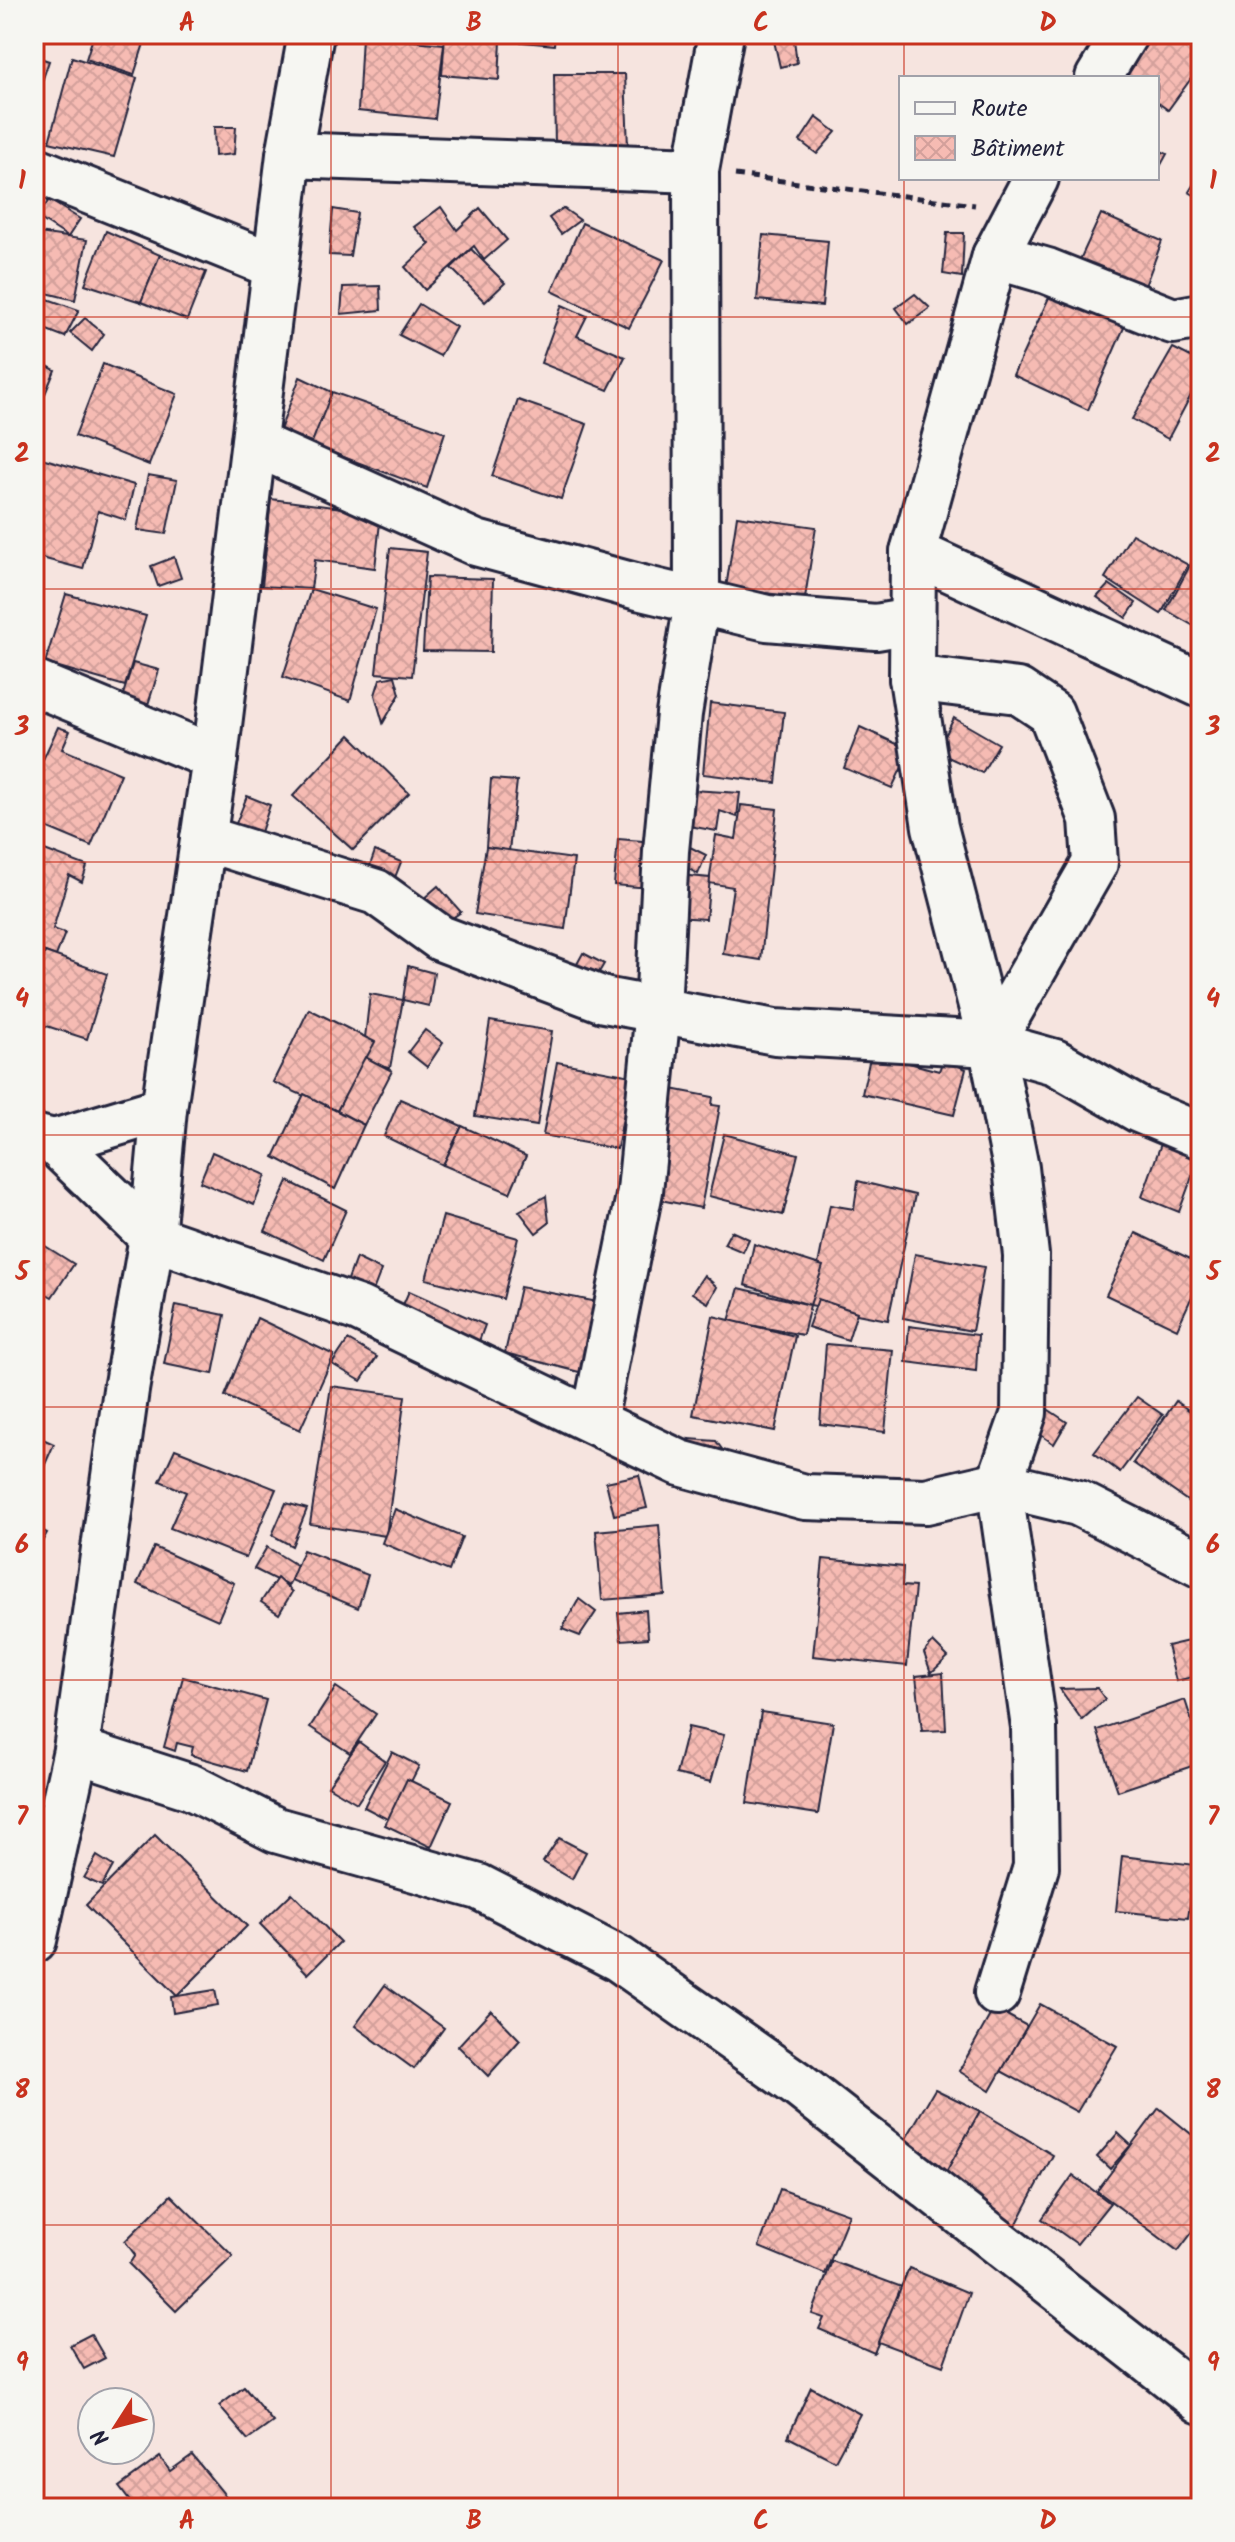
<svg xmlns="http://www.w3.org/2000/svg" width="1235" height="2542" font-family="Kalam,sans-serif">
<defs>
<pattern id="building-cross-hatch" width="8" height="8" patternUnits="userSpaceOnUse" patternTransform="scale(2)"><rect width="8" height="8" fill="#f6bbb3"/><path d="M0 0l8 8M0 8l8-8" fill="none" stroke="#d3a09b"/></pattern>
</defs>
<rect width="100%" height="100%" fill="#f6e4df"/>
<filter id="ink" filterUnits="userSpaceOnUse"><feTurbulence type="fractalNoise" baseFrequency=".0125" numOctaves="2"/><feDisplacementMap in="SourceGraphic" scale="16" xChannelSelector="R" yChannelSelector="G"/><feConvolveMatrix kernelMatrix="1 2 1 2 8 2 1 2 1" color-interpolation-filters="sRGB"/></filter>
<g filter="url(#ink)">
<!-- building -->
<g fill="url(#building-cross-hatch)" stroke="#22223b" stroke-width="2">
<path d="M94 34H147L134 75 86 59Z"/>
<path d="M514 34H555L554 45 513 41Z"/>
<path d="M812 34H854L853 41Z"/>
<path d="M1130 34 1201 37V65L1168 110 1157 102V78H1124Z"/>
<path d="M445 35 501 41 499 80 442 75Z"/>
<path d="M362 36 444 44 435 119 358 111Z"/>
<path d="M794 40 797 63 780 67 774 41Z"/>
<path d="M34 56 49 61 34 105Z"/>
<path d="M72 57 137 78 114 157 49 142Z"/>
<path d="M554 74H625L628 147 555 150Z"/>
<path d="M816 117 836 132 817 154 800 141Z"/>
<path d="M214 127H236L234 154 215 156Z"/>
<path d="M1157 149 1167 154 1157 172Z"/>
<path d="M1201 172V199L1189 192Z"/>
<path d="M49 200 80 219 68 237 37 217Z"/>
<path d="M441 207 457 230 480 208 507 240 484 260 474 246 425 290 405 267 430 244 414 227Z"/>
<path d="M563 208 580 220 561 234 549 218Z"/>
<path d="M333 209 357 213 350 256 329 255Z"/>
<path d="M1101 214 1162 241 1142 294 1078 264Z"/>
<path d="M582 223 664 260 629 328 552 291Z"/>
<path d="M106 231 160 255 141 302 85 284Z"/>
<path d="M39 233 87 240 75 300 34 290Z"/>
<path d="M947 233H964L962 277 943 274Z"/>
<path d="M763 235 828 241 822 306 757 300Z"/>
<path d="M471 249 505 283 485 302 451 268Z"/>
<path d="M160 255 206 272 187 320 141 302Z"/>
<path d="M380 286 381 310 341 314 343 287Z"/>
<path d="M1052 291 1126 323 1088 410 1013 375Z"/>
<path d="M915 294 930 308 908 324 896 308Z"/>
<path d="M39 296 79 310 65 337 34 325Z"/>
<path d="M419 304 456 327 440 356 399 335Z"/>
<path d="M562 305 587 316 577 336 625 357 608 390 541 363Z"/>
<path d="M85 318 104 334 92 351 70 333Z"/>
<path d="M1173 348 1201 362V376L1168 439 1132 419Z"/>
<path d="M34 359 55 370 35 418 34 417Z"/>
<path d="M103 364 177 394 149 465 75 436Z"/>
<path d="M300 377 332 392 314 443 280 430Z"/>
<path d="M332 392 445 432 427 488 311 445Z"/>
<path d="M518 400 587 424 561 499 492 476Z"/>
<path d="M38 457 134 485 126 520 98 511 83 569 34 556V475Z"/>
<path d="M148 475 177 480 166 534 137 530Z"/>
<path d="M271 499 381 513 375 568 315 560 311 589 262 586Z"/>
<path d="M737 516 816 527 805 598 726 588Z"/>
<path d="M1132 534 1188 565 1161 614 1105 578Z"/>
<path d="M1201 545V630L1166 610Z"/>
<path d="M390 548 427 552 412 676 376 673Z"/>
<path d="M174 557 181 578 158 586 151 566Z"/>
<path d="M427 577 493 579 491 652 423 651Z"/>
<path d="M1109 584 1136 603 1126 618 1097 597Z"/>
<path d="M311 589 376 609 350 701 283 677Z"/>
<path d="M66 594 146 616 125 686 45 663Z"/>
<path d="M133 663 159 670 145 714 119 707Z"/>
<path d="M395 676 400 694 383 723 375 695 380 679Z"/>
<path d="M710 703 784 712 776 783 703 774Z"/>
<path d="M954 718 999 744 982 773 937 752Z"/>
<path d="M58 727 70 731 62 749 121 774 91 846 34 822V779Z"/>
<path d="M860 727 910 750 892 788 844 768Z"/>
<path d="M350 735 409 793 353 850 293 796Z"/>
<path d="M491 779 517 781 509 851 486 847Z"/>
<path d="M692 790 740 793 737 817 720 811 717 831 689 826Z"/>
<path d="M247 796 270 805 261 832 235 826Z"/>
<path d="M741 805 777 809 761 960 723 954 733 887 709 883 716 835 736 839Z"/>
<path d="M618 839 655 842 650 888 614 885Z"/>
<path d="M686 845 706 855 698 874 678 863Z"/>
<path d="M34 846 87 866 82 882 69 875 53 929 65 933 56 956 34 948Z"/>
<path d="M486 847 574 859 565 929 475 914Z"/>
<path d="M375 851 401 862 392 885 367 874Z"/>
<path d="M679 875 710 878 706 919 675 917Z"/>
<path d="M438 886 461 912 436 929 415 906Z"/>
<path d="M45 952 107 974 87 1039 34 1022V984Z"/>
<path d="M583 953 604 964 591 986 571 975Z"/>
<path d="M408 966 434 973 429 1006 403 1000Z"/>
<path d="M370 994 403 1000 390 1068 362 1064Z"/>
<path d="M309 1009 375 1042 337 1111 273 1082Z"/>
<path d="M490 1021 552 1031 537 1126 475 1116Z"/>
<path d="M425 1030 443 1043 427 1067 408 1052Z"/>
<path d="M871 1053 939 1071 943 1060 966 1069 954 1115 862 1094Z"/>
<path d="M365 1057 392 1071 364 1125 337 1111Z"/>
<path d="M557 1062 631 1076 617 1149 543 1135Z"/>
<path d="M661 1087 713 1097 712 1105 720 1106 701 1208 640 1196Z"/>
<path d="M304 1094 364 1125 335 1189 274 1157Z"/>
<path d="M400 1099 462 1126 443 1165 384 1136Z"/>
<path d="M462 1126 526 1156 510 1193 443 1165Z"/>
<path d="M724 1134 798 1154 783 1215 709 1196Z"/>
<path d="M1162 1141 1200 1155 1179 1212 1142 1197Z"/>
<path d="M212 1152 266 1175 254 1205 200 1182Z"/>
<path d="M288 1181 346 1210 324 1260 265 1231Z"/>
<path d="M858 1181 915 1195 888 1320 810 1305 830 1205 854 1209Z"/>
<path d="M546 1196 549 1223 536 1233 519 1211Z"/>
<path d="M443 1216 518 1238 503 1299 426 1279Z"/>
<path d="M731 1231 749 1239 743 1252 724 1244Z"/>
<path d="M1136 1233 1201 1264V1277L1177 1329 1106 1295Z"/>
<path d="M34 1239 74 1264 52 1297 34 1287Z"/>
<path d="M754 1244 823 1266 810 1305 745 1285Z"/>
<path d="M915 1254 984 1267 972 1331 903 1318Z"/>
<path d="M356 1258 381 1270 368 1304 343 1293Z"/>
<path d="M704 1275 717 1287 708 1303 692 1293Z"/>
<path d="M520 1287 603 1303 587 1374 505 1353Z"/>
<path d="M739 1288 810 1305 803 1335 729 1321Z"/>
<path d="M409 1291 485 1325 472 1360 395 1323Z"/>
<path d="M34 1293 45 1298 34 1321Z"/>
<path d="M818 1299 857 1312 848 1340 808 1327Z"/>
<path d="M176 1305 225 1315 213 1374 164 1364Z"/>
<path d="M713 1316 795 1336 775 1431 693 1415Z"/>
<path d="M257 1318 334 1355 300 1430 225 1396Z"/>
<path d="M909 1326 978 1335 976 1371 906 1362Z"/>
<path d="M348 1340 377 1357 361 1381 332 1364Z"/>
<path d="M826 1344 893 1350 885 1432 820 1424Z"/>
<path d="M331 1386 405 1396 386 1536 310 1524Z"/>
<path d="M1137 1397 1163 1415 1120 1472 1094 1453Z"/>
<path d="M1176 1401 1201 1419 1199 1509 1133 1463Z"/>
<path d="M1043 1406 1067 1422 1054 1444 1028 1426Z"/>
<path d="M34 1435 54 1444 43 1469 34 1465Z"/>
<path d="M689 1439 716 1441 724 1452 707 1464Z"/>
<path d="M175 1449 276 1489 246 1558 170 1528 186 1492 160 1481Z"/>
<path d="M639 1475 647 1508 614 1515 606 1482Z"/>
<path d="M286 1503 307 1509 292 1546 272 1535Z"/>
<path d="M395 1509 462 1537 449 1571 382 1543Z"/>
<path d="M659 1525 665 1595 602 1600 596 1531Z"/>
<path d="M34 1526 47 1533 34 1556Z"/>
<path d="M154 1547 234 1583 218 1620 137 1584Z"/>
<path d="M267 1547 298 1566 288 1586 254 1569Z"/>
<path d="M303 1550 368 1575 358 1608 291 1580Z"/>
<path d="M823 1559 903 1567 902 1586 915 1587 907 1666 813 1656Z"/>
<path d="M277 1578 292 1592 279 1614 261 1602Z"/>
<path d="M579 1599 596 1612 580 1636 562 1629Z"/>
<path d="M646 1610 648 1638 621 1640 618 1613Z"/>
<path d="M1201 1638V1675L1176 1681 1167 1646Z"/>
<path d="M933 1642 948 1657 931 1673 924 1653Z"/>
<path d="M943 1673 946 1730 922 1731 916 1676Z"/>
<path d="M183 1677 266 1700 247 1771 191 1755 193 1747 177 1743 175 1751 164 1747Z"/>
<path d="M336 1687 376 1714 350 1753 310 1727Z"/>
<path d="M1097 1688 1105 1699 1082 1720 1060 1689Z"/>
<path d="M1185 1700 1201 1749V1763L1118 1791 1097 1730Z"/>
<path d="M761 1712 833 1723 818 1814 747 1803Z"/>
<path d="M688 1727 724 1735 711 1782 676 1774Z"/>
<path d="M359 1742 385 1761 357 1803 328 1786Z"/>
<path d="M392 1752 419 1766 391 1821 364 1807Z"/>
<path d="M407 1779 452 1801 431 1847 385 1825Z"/>
<path d="M155 1835 247 1926 177 1996 86 1905Z"/>
<path d="M559 1838 586 1852 572 1879 543 1862Z"/>
<path d="M97 1856 113 1866 102 1886 84 1878Z"/>
<path d="M1122 1856 1196 1865 1188 1918 1116 1911Z"/>
<path d="M292 1893 340 1942 308 1974 260 1924Z"/>
<path d="M385 1985 444 2028 414 2069 355 2026Z"/>
<path d="M215 1990 218 2005 173 2013 171 1997Z"/>
<path d="M1040 2004 1117 2046 1077 2112 1001 2071Z"/>
<path d="M994 2008 1027 2026 990 2091 959 2071Z"/>
<path d="M491 2010 520 2040 488 2076 458 2046Z"/>
<path d="M935 2089 980 2111 946 2174 901 2147Z"/>
<path d="M1159 2108 1201 2142V2221L1178 2251 1097 2191Z"/>
<path d="M980 2111 1053 2155 1013 2231 936 2190Z"/>
<path d="M1118 2133 1131 2145 1110 2169 1097 2157Z"/>
<path d="M1073 2175 1110 2203 1077 2244 1042 2219Z"/>
<path d="M780 2189 849 2214 825 2274 759 2247Z"/>
<path d="M171 2195 233 2256 176 2311 129 2264 135 2255 125 2241Z"/>
<path d="M832 2261 902 2287 874 2353 819 2329 824 2318 812 2314Z"/>
<path d="M909 2268 969 2293 943 2366 878 2342Z"/>
<path d="M91 2334 105 2358 84 2369 70 2345Z"/>
<path d="M244 2387 273 2422 248 2440 219 2406Z"/>
<path d="M811 2387 860 2414 835 2461 788 2437Z"/>
<path d="M192 2455 229 2500 218 2508H135L119 2487 160 2457 170 2471Z"/>
</g>
<g fill="none" stroke-linecap="round" stroke-linejoin="round">
<!-- minor casing -->
<g stroke="#22223b" stroke-width="50">
<g id="minor">
<path d="M1098 78 1125 34"/>
<path d="M289 155 696 170"/>
<path d="M34 169 275 266"/>
<path d="M995 256 1047 271 1173 321 1201 316"/>
<path d="M254 443 476 543 642 588 767 618 876 627 912 621"/>
<path d="M913 552 1201 685"/>
<path d="M912 678 1018 691 1051 713 1092 819 1095 863 991 1044"/>
<path d="M34 683 215 758"/>
<path d="M203 838 376 892 440 938 604 1000 775 1032 991 1044 1055 1062 1139 1110 1201 1136"/>
<path d="M34 1137 54 1142 164 1109"/>
<path d="M54 1142 152 1237 359 1309 680 1463 805 1497 926 1501 999 1484 1078 1503 1201 1565"/>
<path d="M594 1421 640 1191 658 1010 666 851 679 714 697 601 696 170 721 34"/>
<path d="M76 1750 191 1787 276 1830 479 1887 619 1959 797 2084 1201 2401"/>
<path d="M34 1940 76 1750 126 1390 152 1237 164 1109 215 758 289 155 311 34"/>
<path d="M997 1993 1036 1867 1034 1727 999 1484 1024 1413 1026 1255 1016 1168 991 1044 935 827 912 678 913 552 995 256 1036 178"/>
</g>
</g>
<!-- path -->
<path stroke="#22223b" stroke-width="5" stroke-dasharray="8 6" stroke-linecap="butt" d="M735 175 975 205"/>
<!-- minor -->
<use href="#minor" stroke="#f6f6f2" stroke-width="44"/>
</g>
</g>
<!-- grid -->
<path fill="none" stroke="#c8321e" stroke-width="2" stroke-opacity="0.55" d="M331 34V2508M618 34V2508M904 34V78M904 178V2508M34 317H1201M34 589H1201M34 862H1201M34 1135H1201M34 1407H1201M34 1680H1201M34 1953H1201M34 2225H1201"/>
<!-- margin -->
<rect width="1235" height="2542" fill="none" stroke="#f6f6f2" stroke-width="88"/>
<!-- legend -->
<rect x="899" y="76" width="260" height="104" fill="#f6f6f2" stroke="#a1a1a9" stroke-width="2"/>
<rect x="915" y="102" width="40" height="12" fill="#f6f6f2" stroke="#a1a1a9" stroke-width="2"/>
<text x="971" y="116" font-size="24" fill="#22223b">Route</text>
<rect x="915" y="136" width="40" height="24" fill="url(#building-cross-hatch)" stroke="#a1a1a9" stroke-width="2"/>
<text x="971" y="156" font-size="24" fill="#22223b">Bâtiment</text>
<!-- north arrow -->
<g transform="translate(116 2426) rotate(234)"><circle r="38" fill="#f6f6f2" stroke="#a1a1a9" stroke-width="2"/>
<path d="M0-6L14 30L0 20L-14 30Z" fill="#c8321e"/>
<text y="-12" font-size="22" font-weight="bold" text-anchor="middle" fill="#22223b">N</text>
</g>
<rect x="44" y="44" width="1147" height="2454" fill="none" stroke="#c8321e" stroke-width="3"/>
<g font-size="26" text-anchor="middle" font-weight="bold" fill="#c8321e">
<text x="187" y="31">A</text>
<text x="474" y="31">B</text>
<text x="761" y="31">C</text>
<text x="1048" y="31">D</text>
<text x="22" y="189">1</text>
<text x="1213" y="189">1</text>
<text x="22" y="462">2</text>
<text x="1213" y="462">2</text>
<text x="22" y="735">3</text>
<text x="1213" y="735">3</text>
<text x="22" y="1007">4</text>
<text x="1213" y="1007">4</text>
<text x="22" y="1280">5</text>
<text x="1213" y="1280">5</text>
<text x="22" y="1553">6</text>
<text x="1213" y="1553">6</text>
<text x="22" y="1825">7</text>
<text x="1213" y="1825">7</text>
<text x="22" y="2098">8</text>
<text x="1213" y="2098">8</text>
<text x="22" y="2371">9</text>
<text x="1213" y="2371">9</text>
<text x="187" y="2529">A</text>
<text x="474" y="2529">B</text>
<text x="761" y="2529">C</text>
<text x="1048" y="2529">D</text>
</g>
</svg>
